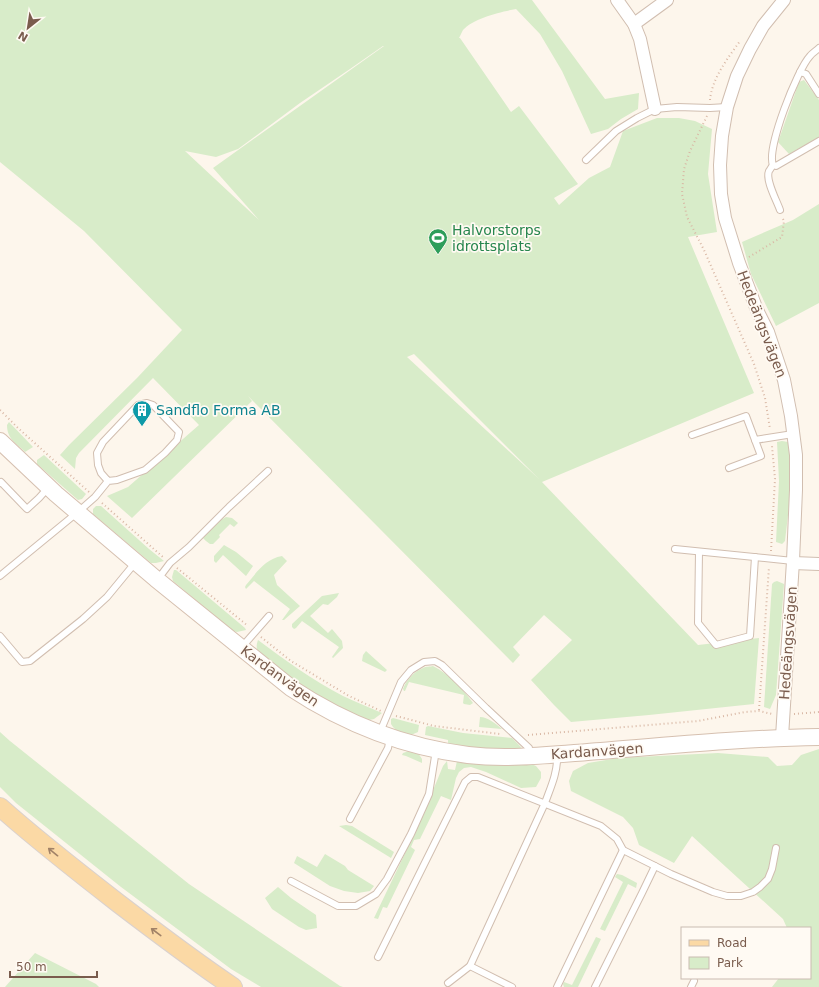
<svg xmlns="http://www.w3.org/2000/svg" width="819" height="987" font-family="'DejaVu Sans',sans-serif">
<rect width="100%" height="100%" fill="#fdf6ec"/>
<!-- green -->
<g fill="#d8ecc9" fill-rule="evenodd">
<path d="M0 0H532L605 99 639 93 638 109 621 119 608 129 591 134 562 71 540 34 516 9C500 12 474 18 463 30 462 32 460 36 459 38H460L511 112 519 106 578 184 554 198 559 205 589 178 610 167 623 131 657 118H679L695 121 712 129 708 174 717 232 688 237 754 393 542 482 698 645 759 638 754 704 649 715 571 722 554 705 531 680 572 640 544 615 513 647 520 655 513 663 248 396 252 401 132 518 107 496 128 487 199 425 153 378 79 453 76 458 75 469 60 455 69 445 137 378 182 330 84 231 0 162ZM383 46H384L213 168 259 220 185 151 216 157 238 149 300 103 350 69ZM414 354 539 479 407 357Z"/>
<path d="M804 80 819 100V137L789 154 778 142 799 82Z"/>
<path d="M819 204V303L776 326 751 274 742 242 793 220Z"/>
<path d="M9 422 33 447 25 452C16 443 7 439 7 425Z"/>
<path d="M782 441 788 442 790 445V498L785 541 782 544 776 542 779 481 777 442Z"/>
<path d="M44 455 86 494 82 499 78 500 37 464V460Z"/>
<path d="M96 506H101L149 549 164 561 156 563H151L93 514V509Z"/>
<path d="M226 517 232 518 238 523 234 527 230 524 219 535 220 537 213 544H210L206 541 203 538 221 520Z"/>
<path d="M224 545 236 552 253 566 246 576 223 555 216 563 214 561V556Z"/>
<path d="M282 556 287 561 274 575 277 585 300 606 284 620H282L290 609 254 581 246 589 245 587 246 585C257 572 265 559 282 556Z"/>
<path d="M174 570H176L245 628 246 630 237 632 233 631 173 581 172 577Z"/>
<path d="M777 581 784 584 776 695 770 709 764 707 772 584 774 582Z"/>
<path d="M339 593 337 597 328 605 323 604 310 616 328 633 332 629 342 641 343 648 333 658 332 657 339 647 302 621 296 628 294 629 292 627V624L322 596Z"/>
<path d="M258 640C285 660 312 680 343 696 355 702 369 707 382 713L374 719 369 720 362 718 341 708 317 696 292 679 260 654C256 649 256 646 258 640Z"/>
<path d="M366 651 387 670 385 672 362 661 363 655Z"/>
<path d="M433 666C449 674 463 689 473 703L470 705 464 704 463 703 464 695 409 682 405 691H404L403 689C406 680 415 671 423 668 426 666 430 667 433 666Z"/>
<path d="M480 717C488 717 496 724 502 729L479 727Z"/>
<path d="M393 718 419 725 418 732 411 735 396 730 393 727 391 724V719Z"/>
<path d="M428 726 463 733 512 738 521 747 520 749H488L448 744V740L425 735 426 727Z"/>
<path d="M0 732 10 741 189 884 340 986 343 987H261L231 969 121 887 16 803 0 787Z"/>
<path d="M819 749V987H772L779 978H810V928H787L783 919 692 836 674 863 639 845 633 828 623 817 571 791 569 781 573 771 588 763 618 758 718 753 768 757 777 766 792 765 801 755Z"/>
<path d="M409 751 418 753 422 759V763L406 756 402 755 403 753Z"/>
<path d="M447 761 448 769 455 770 457 761 531 764 536 766 541 772V778L536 787 521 788 486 772 471 767 464 768 459 772 456 778 451 800 441 796 420 839 414 840 411 847 415 850 387 908 383 907 378 919 374 918 420 822 443 766Z"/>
<path d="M346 825 352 826 394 852 391 858 339 826Z"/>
<path d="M325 854 345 866 348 870 374 886 370 891 358 893 344 891 330 886 294 863 297 856 317 867Z"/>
<path d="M617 874 622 875 637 883 636 888 628 884 605 931 600 929 623 882 615 877Z"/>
<path d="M278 887 291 898 316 915 317 928 306 930 299 927 272 909 265 898Z"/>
<path d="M596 937 601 939 578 987H564L563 984 564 982 572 985Z"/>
<path d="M35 953 96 984 99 987H5Z"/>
</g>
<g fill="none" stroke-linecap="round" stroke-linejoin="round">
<!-- lane casing -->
<g stroke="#d1beb0" stroke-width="8">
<g id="lane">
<path d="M819 48C816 51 812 53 810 56 797 70 766 149 773 165L776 166 819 141"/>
<path d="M800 72 806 74 819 94"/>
<path d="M586 160 616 131 637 118 655 109 677 107 710 108 727 107"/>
<path d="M773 165C772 166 770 170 769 171 765 180 777 201 780 210"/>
<path d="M692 435 746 416 761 456 729 468"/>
<path d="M755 440 793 434"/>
<path d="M0 483 1 482 27 509 39 498 48 488"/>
<path d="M675 549 793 561"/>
<path d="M699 552 698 623 716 645 750 636 755 557"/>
<path d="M0 576 78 512 95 497 108 481 117 480 145 470 165 453 177 440 179 432 153 405 147 403 138 405 103 442 97 453 98 465 101 473 108 481"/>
<path d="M158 579 170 563 189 547 229 507 268 471"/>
<path d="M0 636 22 662 30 661 83 619 107 597 135 563"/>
<path d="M241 648 269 616"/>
<path d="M380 732 401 682 411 670 424 662 435 661 442 665 486 708 529 748 530 756"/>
<path d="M350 819 388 748 390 738"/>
<path d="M291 881 338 906H356L376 894 387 879 411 834 429 794 436 750"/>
<path d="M378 957 465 782 471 777H478L601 826 617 839 623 850 671 874 713 892 727 896H741L753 892 760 887 768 879 772 869 776 848"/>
<path d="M470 966 512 987"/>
<path d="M448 983 470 966 545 803C550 789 558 772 557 756"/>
<path d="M557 987 623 850"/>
<path d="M595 987 642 893 655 866"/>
<path d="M691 987 694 981"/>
</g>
</g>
<!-- street casing -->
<g stroke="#d1beb0" stroke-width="14">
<g id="street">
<path d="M617 0 634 24 640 39 655 109"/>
<path d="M634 24 667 0"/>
<path d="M793 563 819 564"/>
<path d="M782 737 793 561 796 490V455L791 416 784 380 768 332 757 310 739 263 725 218 721 194 720 165 722 136 727 107 737 76 750 49 763 26 784 0"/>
</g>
</g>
<!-- secondary casing -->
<g stroke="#d6c0b0" stroke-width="18">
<path id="secondary" d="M0 441 56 494 156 579 291 688C344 723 405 747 468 755 512 760 558 754 601 751 674 745 746 738 819 737"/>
</g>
<!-- primary casing -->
<g stroke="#dad1cd" stroke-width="20">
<path id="primary" d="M0 807C38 841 78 872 118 903 156 932 194 961 233 987"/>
</g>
<!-- path -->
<g stroke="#d9b8a5" stroke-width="2" stroke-dasharray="1 3" stroke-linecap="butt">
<path d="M710 100C712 78 728 58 740 41"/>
<path d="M707 116 690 151 684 169 682 194 687 217 704 250 754 364 765 398 770 429"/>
<path d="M749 257 782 237 784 221 782 217"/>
<path d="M0 410 18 428 89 492"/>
<path d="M102 503 164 558"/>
<path d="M771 551 775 479 772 446"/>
<path d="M177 568 248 626"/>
<path d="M261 637 291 661 349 696 381 711"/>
<path d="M759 710 769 567"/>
<path d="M794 714 819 712"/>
<path d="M396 716 434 726 500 734"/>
<path d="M528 735 698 721 745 712 759 711 772 714"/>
</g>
<!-- lane -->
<use href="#lane" stroke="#fff" stroke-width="6"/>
<!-- street -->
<use href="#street" stroke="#fff" stroke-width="12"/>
<!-- secondary -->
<use href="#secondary" stroke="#fff" stroke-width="16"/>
<!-- primary -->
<use href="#primary" stroke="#fbd9a5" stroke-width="18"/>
</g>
<!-- one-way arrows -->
<defs><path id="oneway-shaft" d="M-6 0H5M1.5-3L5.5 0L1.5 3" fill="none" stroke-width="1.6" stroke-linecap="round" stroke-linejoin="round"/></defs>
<g stroke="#a18267">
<use href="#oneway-shaft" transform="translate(53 852) rotate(-141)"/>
<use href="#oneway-shaft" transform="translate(156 932) rotate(-143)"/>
</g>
<!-- icons -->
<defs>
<g id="stadium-pin" transform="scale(1)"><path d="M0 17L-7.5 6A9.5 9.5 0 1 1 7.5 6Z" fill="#2e9e5b" stroke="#fffaf3"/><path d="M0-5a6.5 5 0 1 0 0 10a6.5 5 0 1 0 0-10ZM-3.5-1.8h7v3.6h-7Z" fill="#fff"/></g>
<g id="building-pin" transform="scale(1)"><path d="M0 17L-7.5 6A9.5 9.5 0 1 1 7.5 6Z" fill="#0f9aa8" stroke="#fffaf3"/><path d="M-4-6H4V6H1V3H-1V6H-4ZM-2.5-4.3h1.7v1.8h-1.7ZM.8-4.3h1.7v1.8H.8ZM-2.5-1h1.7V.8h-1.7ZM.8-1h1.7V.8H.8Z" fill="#fff"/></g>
</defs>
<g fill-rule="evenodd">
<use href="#stadium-pin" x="438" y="238"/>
<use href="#building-pin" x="142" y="410"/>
</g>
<g text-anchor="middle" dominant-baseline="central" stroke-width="3.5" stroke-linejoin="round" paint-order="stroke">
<!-- leisure labels -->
<g font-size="14" fill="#27864d" stroke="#fffaf3" text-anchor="start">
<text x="452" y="230">Halvorstorps<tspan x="452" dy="16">idrottsplats</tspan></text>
</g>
<!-- street labels -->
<g font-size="14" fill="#7a5c4d" stroke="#fffaf3">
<text transform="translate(762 324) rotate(69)">Hedeängsvägen</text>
<text transform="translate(788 643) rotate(-86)">Hedeängsvägen</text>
<text transform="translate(280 676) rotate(36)">Kardanvägen</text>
<text transform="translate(597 751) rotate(-4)">Kardanvägen</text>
</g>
<!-- culture labels -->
<g font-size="14" fill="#0d838f" stroke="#fffaf3" text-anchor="start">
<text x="156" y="410">Sandflo Forma AB</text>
</g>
</g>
<!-- legend -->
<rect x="681" y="927" width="130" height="52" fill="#fffaf3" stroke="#cabbb1"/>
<rect x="689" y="940" width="20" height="6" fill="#fbd9a5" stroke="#cabbb1"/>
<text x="717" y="947" font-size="12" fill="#7a5c4d">Road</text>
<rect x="689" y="957" width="20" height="12" fill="#d8ecc9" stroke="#cabbb1"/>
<text x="717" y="967" font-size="12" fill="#7a5c4d">Park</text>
<!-- north arrow -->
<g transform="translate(28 28) rotate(210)" stroke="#fffaf3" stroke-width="3" paint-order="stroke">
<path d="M0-3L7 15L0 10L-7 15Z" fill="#7a5c4d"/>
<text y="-6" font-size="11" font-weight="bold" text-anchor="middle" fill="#7a5c4d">N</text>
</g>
<!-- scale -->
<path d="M10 971v6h87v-6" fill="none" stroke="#7a5c4d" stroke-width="2"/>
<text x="16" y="971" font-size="12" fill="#7a5c4d" stroke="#fffaf3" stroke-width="3" paint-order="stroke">50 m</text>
</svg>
